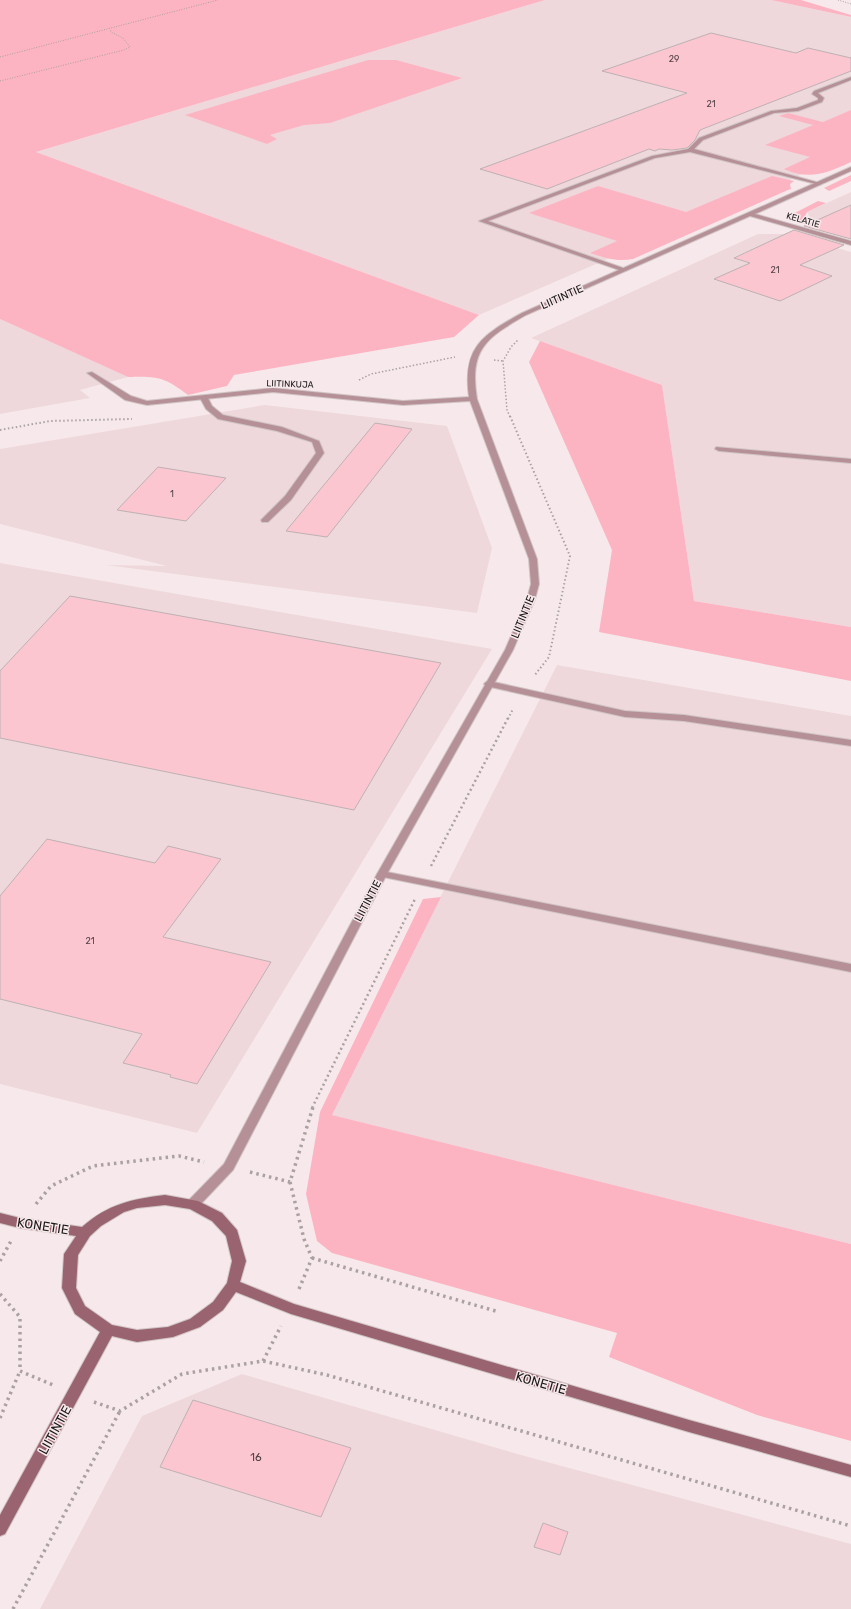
<svg xmlns="http://www.w3.org/2000/svg" width="851" height="1609" font-family="Rubik,sans-serif">
<rect width="100%" height="100%" fill="#f7e9eb"/>
<!-- built -->
<g fill="#eed8dc" fill-rule="evenodd">
<path d="M545 0H771L851 17V153L479 315 36 152Z"/>
<path d="M851 192V234L813 223 807 212Z"/>
<path d="M758 234H789L851 252V627L694 601 662 385 531 338ZM762 245 811 260 800 265 832 276 715 279 750 263 734 257Z"/>
<path d="M0 319 128 377 80 390 90 398 0 414Z"/>
<path d="M265 405 447 426 492 548 477 613 106 565 167 566 0 524V449Z"/>
<path d="M0 563 492 649 197 1133 0 1084Z"/>
<path d="M557 665 851 716V1244L331 1115Z"/>
<path d="M242 1374 521 1455 851 1544V1609H40L142 1416Z"/>
</g>
<!-- green -->
<g fill="#fdb4c2">
<path d="M0 0H545L36 152 479 315 454 337 234 375 227 386 188 395C164 377 158 376 128 377L0 319Z"/>
<path d="M771 0H801L851 15V17Z"/>
<path d="M368 60H396L462 78 330 123 304 125 270 135 277 139 267 144 185 115Z"/>
<path d="M851 110V162C827 173 811 180 786 170L784 169 810 157 765 145 813 125 779 116 788 113 823 122Z"/>
<path d="M851 175V181L829 191 824 188Z"/>
<path d="M772 176 794 181 790 184 791 189 788 190 633 259C617 262 605 258 590 253L617 241 529 213 598 186 686 212Z"/>
<path d="M818 201 826 203 807 212 805 216 851 230V238L804 224 787 217Z"/>
<path d="M540 341 662 385 694 601 851 627V681L599 632 612 550 529 362Z"/>
<path d="M441 897 332 1115 851 1244V1441L757 1415 609 1357 617 1333 332 1253 317 1241 306 1194 320 1112 423 899Z"/>
</g>
<!-- building -->
<g fill="#fbc6d0" stroke="#beb1b3">
<path d="M711 33 796 53 808 48 851 58V71L700 130 695 140 687 148 672 150 659 149 655 151 649 149 547 189 480 169 687 93 602 71Z"/>
<path d="M851 205V239L804 226Z"/>
<path d="M794 230 844 245 800 265 832 276 780 301 714 279 750 263 734 258Z"/>
<path d="M375 423 412 429 327 537 286 531Z"/>
<path d="M158 467 226 478 186 521 117 510Z"/>
<path d="M70 596 441 663 354 810 0 738V671Z"/>
<path d="M47 839 155 863 168 846 221 859 163 937 271 962 197 1084 170 1077 171 1075 123 1063 142 1034 0 999V896Z"/>
<path d="M193 1400 351 1448 321 1517 160 1467Z"/>
<path d="M543 1523 568 1532 560 1555 534 1547Z"/>
</g>
<g fill="none" stroke-linecap="round" stroke-linejoin="round">
<!-- lane casing -->
<g stroke="#d0c4c5" stroke-width="2">
<g id="lane">
<path d="M851 77V80L818 93 824 98 822 102 798 111 774 113 703 140 694 149 820 183V185L690 152 655 158 488 221 626 269V271H622L479 221 652 156 688 149 699 138 771 111 797 108 818 100V98L812 94 814 91Z"/>
<path d="M201 396H207L212 406 223 415 282 427 319 441 324 453 291 500 268 522H262L261 520 285 496 316 453 312 442 277 431 218 419 206 409 200 398Z"/>
<path d="M716 447 851 459V463L719 451 715 449Z"/>
<path d="M489 681 625 711 684 715 851 740V746L684 721 625 717 486 686 484 684 486 682Z"/>
<path d="M382 871 851 964V972L378 876 377 874Z"/>
</g>
</g>
<!-- street casing -->
<g stroke="#d0c4c5" stroke-width="2">
<path id="street" d="M851 167V171L755 214 851 241V245L750 216 526 315C486 338 469 349 477 399L537 559 539 584 535 599 513 650 387 874 233 1170 198 1207 193 1209 188 1207 187 1204 188 1201 224 1164 377 874 505 650 527 599 531 584 529 559 470 401 403 405 273 392 147 405 125 400 87 373 92 372 131 396 147 401 273 388 403 401 469 397C462 348 482 335 522 313Z"/>
</g>
<!-- secondary casing -->
<g stroke="#d0c4c5" stroke-width="2">
<path id="secondary" d="M165 1195 198 1201 222 1213 237 1230 246 1261 240 1282 294 1304 689 1420 851 1465V1477L689 1432 291 1314 236 1292 223 1310 200 1327 173 1337 137 1342 112 1336 5 1534 0 1536V1515L100 1332 75 1314 62 1288 64 1254 76 1236 20 1228 0 1223V1213L20 1218 82 1227C108 1204 132 1199 165 1195ZM165 1205 190 1209 212 1221 226 1236 232 1261 227 1283 213 1302 190 1319 168 1327 137 1330 112 1325 85 1306 76 1288 78 1255 90 1236 101 1226 124 1212 137 1208Z"/>
</g>
<!-- path-far4 -->
<g stroke="#aba1a2" stroke-width="1" stroke-dasharray="1 1.5" stroke-linecap="butt">
<path d="M838 0 851 4"/>
<path d="M0 57 218 0"/>
<path d="M0 81 124 50 130 47 123 38 111 32 110 29"/>
</g>
<!-- path-far3 -->
<g stroke="#aba1a2" stroke-width="1.5" stroke-dasharray="1.5 2" stroke-linecap="butt">
<path d="M494 360 503 361"/>
<path d="M359 380 371 374 455 357"/>
<path d="M510 417 507 410 503 361 511 347 518 340"/>
</g>
<!-- path-far2 -->
<g stroke="#aba1a2" stroke-width="2" stroke-dasharray="1.5 2.5" stroke-linecap="butt">
<path d="M510 416 570 556 549 657 534 676"/>
<path d="M0 430 50 421 132 419"/>
<path d="M508 719 513 709"/>
</g>
<!-- path-far1 -->
<g stroke="#aba1a2" stroke-width="2.5" stroke-dasharray="2 3" stroke-linecap="butt">
<path d="M431 866 508 718"/>
<path d="M312 1108 415 899"/>
</g>
<!-- path -->
<g stroke="#aba1a2" stroke-width="3.5" stroke-dasharray="2.5 4" stroke-linecap="butt">
<path d="M250 1172 290 1182"/>
<path d="M36 1204 51 1186 93 1166 179 1156 204 1162"/>
<path d="M312 1258 499 1312"/>
<path d="M0 1261 11 1241"/>
<path d="M299 1289 312 1258 304 1239 290 1182 313 1107"/>
<path d="M0 1294 20 1317V1371L53 1385"/>
<path d="M263 1361 281 1326"/>
<path d="M94 1402 120 1411 182 1374 263 1361 327 1375 851 1526"/>
<path d="M0 1418 20 1371"/>
<path d="M13 1609 120 1411"/>
</g>
<!-- lane -->
<use href="#lane" fill="#b69097" fill-rule="evenodd"/>
<!-- street -->
<use href="#street" fill="#b69097" fill-rule="evenodd"/>
<!-- secondary -->
<use href="#secondary" fill="#99646f" fill-rule="evenodd"/>
</g>
<g text-anchor="middle" dominant-baseline="central" stroke-width="3" stroke-linejoin="round" paint-order="stroke">
<!-- number labels -->
<g font-size="9" fill="#544447">
<text x="674" y="59">29</text>
<text x="711" y="104">21</text>
<text x="775" y="270">21</text>
<text x="172" y="494">1</text>
<text x="90" y="941">21</text>
</g>
<!-- far-street labels -->
<g font-size="9" fill="#1d1919" stroke="#f7e9eb">
<text transform="translate(803 220) rotate(16)">KELATIE</text>
<text transform="translate(290 384) rotate(2)">LIITINKUJA</text>
</g>
<!-- street labels -->
<g font-size="11" fill="#1d1919" stroke="#f7e9eb">
<text transform="translate(562 297) rotate(-24)">LIITINTIE</text>
<text transform="translate(523 617) rotate(-68)">LIITINTIE</text>
<text transform="translate(368 901) rotate(-62)">LIITINTIE</text>
</g>
<!-- near-number labels -->
<g font-size="11" fill="#544447">
<text x="256" y="1457">16</text>
</g>
<!-- near-street labels -->
<g font-size="13" fill="#1d1919" stroke="#f7e9eb">
<text transform="translate(43 1226) rotate(9)">KONETIE</text>
<text transform="translate(541 1383) rotate(16)">KONETIE</text>
<text transform="translate(55 1430) rotate(-61)">LIITINTIE</text>
</g>
</g>
</svg>
